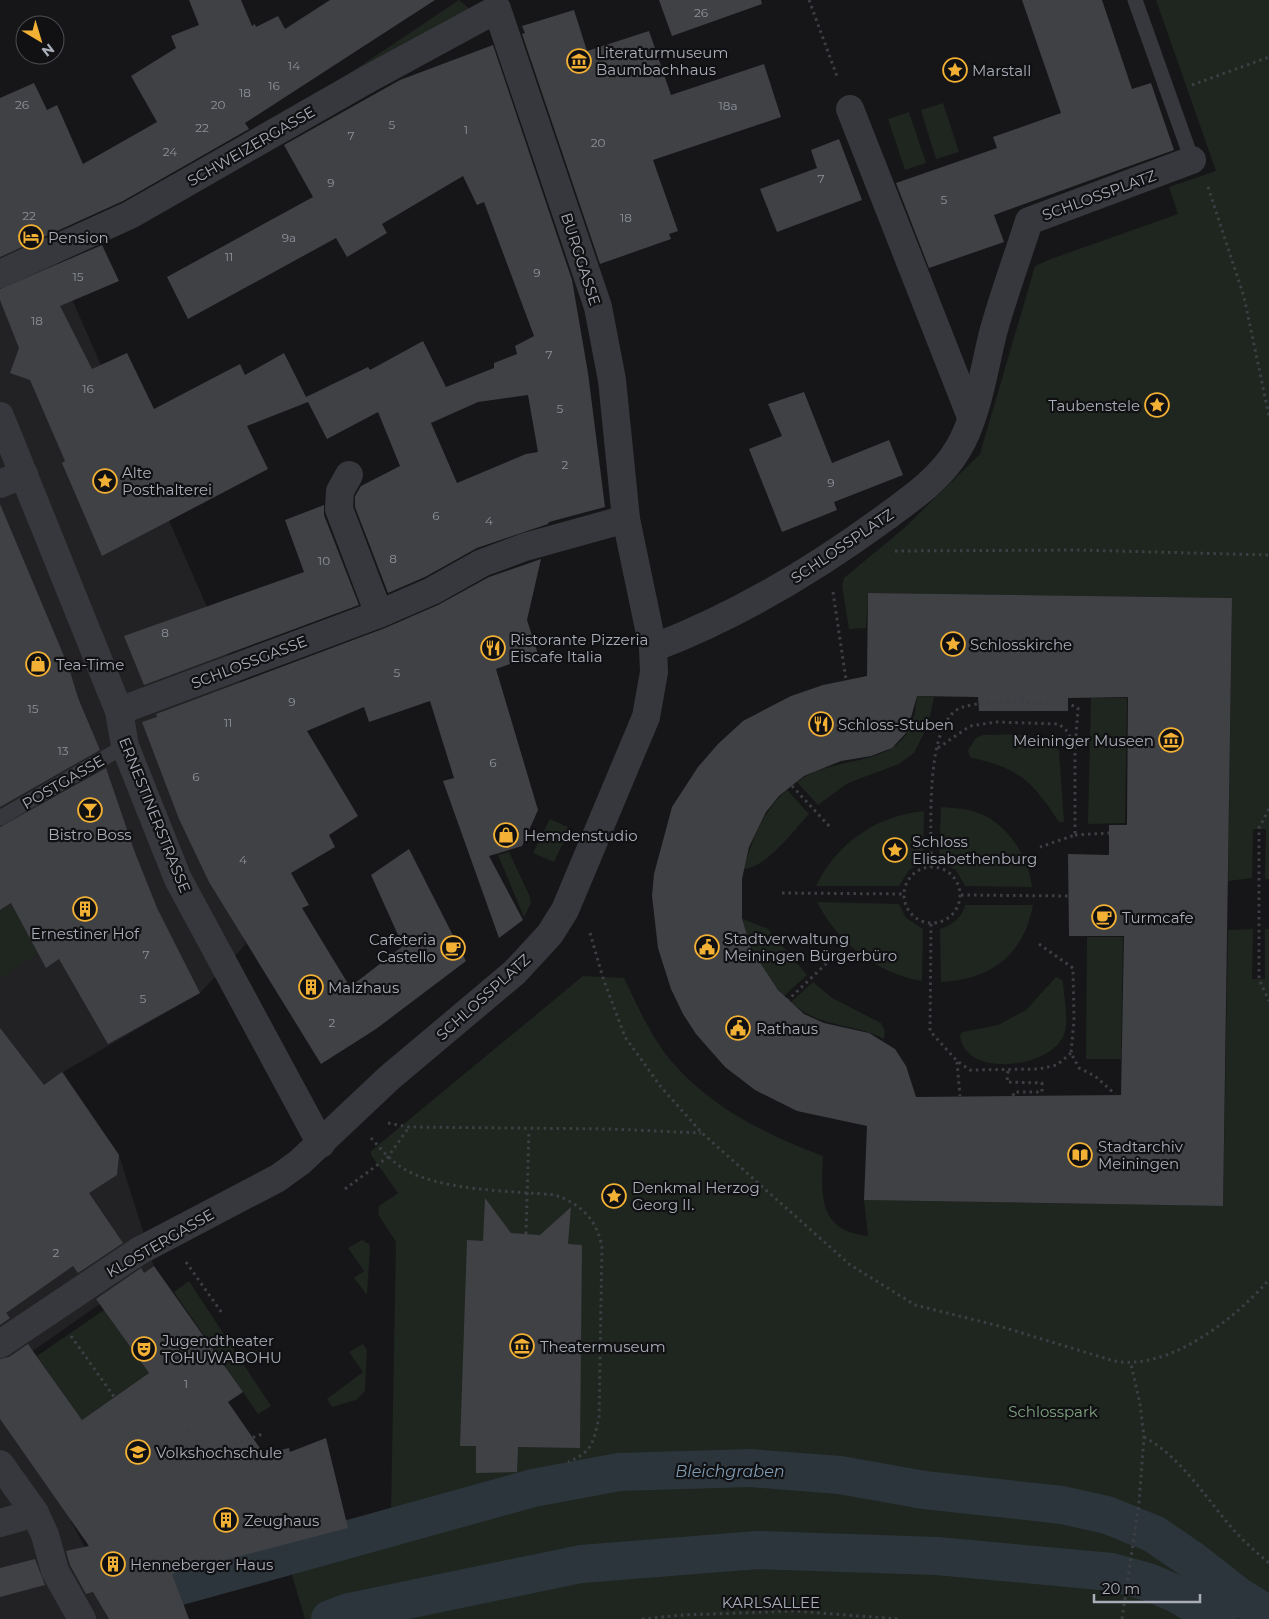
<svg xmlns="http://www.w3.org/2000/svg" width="1269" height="1619" font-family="Montserrat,sans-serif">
<rect width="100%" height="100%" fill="#161618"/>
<!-- built -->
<g fill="#222225">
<path d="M0 135 282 778 242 934 246 944 200 993 63 1072 119 1155 154 1266 0 1374Z"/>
<path d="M0 1419 67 1514 124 1619H0Z"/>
</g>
<!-- green -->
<g fill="#1e261f">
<path d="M459 0 474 13 348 84 344 77Z"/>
<path d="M1156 0H1269V879H1265L1266 829H1253L1252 878 1228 881 1232 598 868 593 866 628 849 629 842 586 844 578 903 529 980 454 1035 266 1051 259 1178 214 1169 187 1216 171Z"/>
<path d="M943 103 959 152 936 159 921 110Z"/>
<path d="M909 112 926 163 905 170 888 119Z"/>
<path d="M917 696 934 697 928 725 914 753 899 764 848 783 818 805 797 782C833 754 896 769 912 723 915 715 916 705 917 696Z"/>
<path d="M1091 698H1127L1125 823 1088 824Z"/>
<path d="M983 735C1004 735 1048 730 1059 751L1064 822H1059C1043 798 1029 776 1000 766 991 762 980 760 970 757L968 750 976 738Z"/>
<path d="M787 790 809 814C794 830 766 868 744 869 752 839 763 811 787 790Z"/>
<path d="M941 807C950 808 960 808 968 810 1004 817 1028 854 1032 887L965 886 956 870 939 862Z"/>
<path d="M924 811 923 862 909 870 899 886H816C838 842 876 816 924 811Z"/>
<path d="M550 819 570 828 554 862 533 853Z"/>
<path d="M509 852 530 897 531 903 524 917 498 855Z"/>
<path d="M817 902 899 904 906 918 923 929 922 981C876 973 838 943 817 902Z"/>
<path d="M12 905 38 954 0 978V911Z"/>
<path d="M965 905H1033C1024 954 992 980 941 982L940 929C951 926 963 917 965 905Z"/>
<path d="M743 919 768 929 807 975 784 996C764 975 748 949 743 919Z"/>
<path d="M1253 929 1252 979H1265V929H1269V1619H305L289 1565 317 1557 312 1537 391 1513 396 1242 378 1214 379 1206 398 1193 371 1155V1151L583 976 624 978C638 1007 651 1037 672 1062 713 1109 765 1134 823 1156 821 1194 818 1232 868 1236L864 1200 1223 1206 1228 930Z"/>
<path d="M1087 937H1123L1121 1059H1086Z"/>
<path d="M1056 977 1062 980 1063 983C1064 999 1070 1023 1063 1037 1047 1069 964 1078 960 1035L963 1032 998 1025 1026 1010Z"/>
<path d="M813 982 832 998 881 1023 885 1031 884 1039C852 1022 820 1029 791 1002Z"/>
<path d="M362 1240 369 1244 370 1248 367 1295 354 1278 364 1271 348 1248Z"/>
<path d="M189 1281 271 1406 258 1414 174 1292Z"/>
<path d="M104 1310 149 1373 82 1420 37 1356Z"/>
<path d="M363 1344 367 1350 365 1391 356 1400 332 1407 327 1399 363 1372 349 1352Z"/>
</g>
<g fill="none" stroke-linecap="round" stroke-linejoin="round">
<!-- canal -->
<g stroke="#2c353c" stroke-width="38">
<path d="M173 1588 533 1488 619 1472 750 1468 840 1475 924 1490 1062 1505 1107 1515 1154 1534 1192 1560 1238 1596 1269 1615"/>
<path d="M330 1619 349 1612 581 1564 758 1550 937 1556 1112 1572 1148 1582 1177 1594 1218 1619"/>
</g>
</g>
<!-- building -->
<g fill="#404145" fill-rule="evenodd">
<path d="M189 0H241L252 26 255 24 256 27 278 16 285 29 330 0H435L245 123 249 129 123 201 0 257V98L34 83 47 110 57 105 83 164 157 122 131 76 176 48 171 36 199 25Z"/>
<path d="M659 0H761L762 4 672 36Z"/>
<path d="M1022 0H1102L1132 89 1151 83 1174 150 994 215 1004 242 929 268 896 183 997 148 993 137 1061 113Z"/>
<path d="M574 10 587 51 649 31 671 95 764 64 781 117 653 160 678 231 669 234 671 239 600 264 522 34 525 33 522 26Z"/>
<path d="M493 45 572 280 588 373 605 507 549 522 548 524 477 548 425 577 388 593 355 507V496L361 486 400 466 378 412 327 439 308 402 247 426 268 469 102 556 62 463 65 461 30 380 10 373 19 348 0 300V289L102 245 119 281 60 306 92 369 127 353 154 409 240 364 245 375 284 353 306 397 368 367 370 370 423 341 446 387 494 368V363L517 354 515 346 534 336 484 202 477 205 463 176 382 224 387 233 347 257 336 238 188 319 167 277 313 197 284 145 400 80ZM528 395 538 452 526 454 457 483 431 423 478 402Z"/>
<path d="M839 139 862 200 777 232 760 189 817 168 811 150Z"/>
<path d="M804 392 832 463 889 440 903 475 834 502 837 510 782 532 749 449 782 436 768 404Z"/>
<path d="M0 504 69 668 78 698 100 750 0 807Z"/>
<path d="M324 505V515L359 605 144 685 124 636 304 572 285 520Z"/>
<path d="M541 559 527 620 538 654 496 669 538 810 522 846 489 856 523 920 499 938 443 781 454 778 430 701 369 722 364 707 307 731 358 816 329 835 335 847 291 873 309 905 302 908 350 987 403 946 371 875 409 849 466 961 376 1029 321 1064 209 882 179 819 142 722 157 717 156 714 385 628 438 605 489 577Z"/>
<path d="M868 593 1232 598 1223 1206 864 1200 867 1126 797 1111 755 1090 725 1067 696 1034 683 1014 671 989 658 948 652 896 654 874 672 807 698 767 718 744 743 721 791 696 823 685 867 676ZM917 696 978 697 979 711H1068V698L1128 697 1127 825H1109V855L1068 854 1069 936H1124L1121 1095 916 1097 906 1066 895 1049 869 1033 824 1023 804 1014 778 990 751 949 742 918V879L749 847 766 812 779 796 804 776 841 761 871 756 892 748 907 732Z"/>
<path d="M106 768 134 850 157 908 200 993 108 1044 59 959 46 968 11 903 0 910V827Z"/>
<path d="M0 1028 44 1085 62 1072 119 1155 117 1175 89 1193 123 1243 78 1273 73 1266 6 1313 10 1318 0 1325Z"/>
<path d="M485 1198 511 1233 540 1235 571 1207 568 1244 582 1245 580 1448 518 1447 517 1472 476 1473V1446H460L467 1240 483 1241Z"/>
<path d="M154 1266 243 1392 228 1402 264 1454 289 1448 290 1452 326 1438 348 1528 172 1574 189 1619H109L93 1592 86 1594 70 1565 66 1551 89 1546 0 1419V1359L9 1357 28 1344 82 1420 149 1373 96 1299 141 1268 144 1273Z"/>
<path d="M35 1559 45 1585 0 1597V1568Z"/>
</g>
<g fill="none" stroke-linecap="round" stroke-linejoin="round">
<!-- path -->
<g stroke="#3d3f44" stroke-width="3" stroke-dasharray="2.5 4" stroke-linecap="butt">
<path d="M809 0 838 79"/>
<path d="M1192 85 1269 57"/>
<path d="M1208 187 1244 297 1269 416"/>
<path d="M895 551 1076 550 1269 555"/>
<path d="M833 592 846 680"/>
<path d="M1022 697V704"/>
<path d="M938 748 970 726 996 722 1059 724 1068 732 1075 749V835L1040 847"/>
<path d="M792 786 830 827"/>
<path d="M1269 809 1259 828V979L1269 1001"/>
<path d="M1075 835 1109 833"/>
<circle cx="932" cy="895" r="28"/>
<path d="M931 867C932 832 923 719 963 707 988 699 1042 704 1069 704L1078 708 1075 749"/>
<path d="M782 893 904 894"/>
<path d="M961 895 1068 896"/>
<path d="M727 909 728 892"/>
<path d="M931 924 930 1031 957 1061 970 1070 1039 1069 1057 1065 1071 1053"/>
<path d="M590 933 603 978 625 1037 661 1087 702 1133 849 1264 915 1305 999 1326 1114 1361C1168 1371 1232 1321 1267 1282"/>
<path d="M1039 944 1073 968 1074 1020 1071 1053 1079 1068 1095 1076 1115 1094"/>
<path d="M787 1001 830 960"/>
<path d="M957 1062 960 1096"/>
<path d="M1008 1071 1007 1082 1042 1083V1092H1014L1013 1096"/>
<path d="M388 1123 409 1127 612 1129 701 1133"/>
<path d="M371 1138C380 1148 389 1159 401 1167 436 1191 513 1191 555 1195 581 1204 597 1220 602 1247L599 1418C593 1442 593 1452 568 1462"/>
<path d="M345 1189 388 1157 409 1127"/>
<path d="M526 1234 529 1130"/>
<path d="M186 1262 222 1313"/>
<path d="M71 1336 115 1398"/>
<path d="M188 1430 210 1459 238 1443 265 1433"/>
<path d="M1144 1437C1181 1457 1205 1497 1232 1528 1243 1541 1256 1552 1269 1563"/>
<path d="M319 1441 322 1460"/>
<path d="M642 1619 683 1615 793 1611 900 1619"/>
<path d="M1122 1619 1139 1503 1144 1437 1140 1404 1131 1364"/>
</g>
<!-- lane -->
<g stroke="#37383d" stroke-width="15">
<path d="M1135 0 1192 160"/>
<path d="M0 818 125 746"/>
</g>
<!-- street -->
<g stroke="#37383d" stroke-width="28">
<path d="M850 109 971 417"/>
<path d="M0 274 130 215 368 79 497 9"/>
<path d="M0 416 119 711 125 746 178 879 321 1144"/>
<path d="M349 475 340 491 339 509 379 614"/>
<path d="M0 484 24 474"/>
<path d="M653 648C737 616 814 570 886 517 912 498 942 477 958 449 977 418 984 369 993 333 1003 296 1017 259 1029 221L1192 160"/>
<path d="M119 711 379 614 432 591 482 563 525 547 626 519"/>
<path d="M0 1344 139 1251 278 1178 300 1162 389 1078 515 972 550 934 565 910 646 717 654 672 653 648 626 519 612 380 598 307 497 9"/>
<path d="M0 1464 35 1513 45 1535 55 1571 82 1619"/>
<path d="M0 1523 35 1513"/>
</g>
</g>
<!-- icons -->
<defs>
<g id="museum-ring" transform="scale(1.25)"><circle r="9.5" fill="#111113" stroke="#f2b134" stroke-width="1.5"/><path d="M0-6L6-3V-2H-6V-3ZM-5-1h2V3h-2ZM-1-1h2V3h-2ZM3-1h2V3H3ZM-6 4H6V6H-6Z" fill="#f2b134"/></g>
<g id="sight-ring" transform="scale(1.25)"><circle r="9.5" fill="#111113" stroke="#f2b134" stroke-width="1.5"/><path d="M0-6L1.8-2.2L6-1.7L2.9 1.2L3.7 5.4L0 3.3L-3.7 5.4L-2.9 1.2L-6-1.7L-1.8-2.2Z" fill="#f2b134"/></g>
<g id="hotel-ring" transform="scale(1.25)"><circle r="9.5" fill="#111113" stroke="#f2b134" stroke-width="1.5"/><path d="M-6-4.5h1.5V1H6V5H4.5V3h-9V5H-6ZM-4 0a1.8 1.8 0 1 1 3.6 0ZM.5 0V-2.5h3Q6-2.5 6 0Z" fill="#f2b134"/></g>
<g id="restaurant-ring" transform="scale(1.25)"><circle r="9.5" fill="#111113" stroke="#f2b134" stroke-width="1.5"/><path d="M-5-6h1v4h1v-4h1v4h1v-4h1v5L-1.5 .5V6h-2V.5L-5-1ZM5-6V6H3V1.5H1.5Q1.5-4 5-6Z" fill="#f2b134"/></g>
<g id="shop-ring" transform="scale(1.25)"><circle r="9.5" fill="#111113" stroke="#f2b134" stroke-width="1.5"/><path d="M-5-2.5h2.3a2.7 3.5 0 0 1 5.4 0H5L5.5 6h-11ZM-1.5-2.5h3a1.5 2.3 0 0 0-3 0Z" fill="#f2b134"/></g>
<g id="bar-ring" transform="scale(1.25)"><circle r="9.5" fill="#111113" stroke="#f2b134" stroke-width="1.5"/><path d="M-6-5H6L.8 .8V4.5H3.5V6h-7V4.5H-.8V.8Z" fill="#f2b134"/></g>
<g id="building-ring" transform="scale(1.25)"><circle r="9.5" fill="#111113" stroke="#f2b134" stroke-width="1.5"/><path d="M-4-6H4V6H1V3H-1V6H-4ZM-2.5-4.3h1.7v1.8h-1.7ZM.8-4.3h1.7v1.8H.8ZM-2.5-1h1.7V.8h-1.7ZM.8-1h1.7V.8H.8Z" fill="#f2b134"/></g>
<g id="cafe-ring" transform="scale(1.25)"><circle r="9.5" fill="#111113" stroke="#f2b134" stroke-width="1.5"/><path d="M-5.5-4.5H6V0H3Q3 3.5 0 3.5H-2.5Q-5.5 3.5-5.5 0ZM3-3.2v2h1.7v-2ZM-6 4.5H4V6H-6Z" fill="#f2b134"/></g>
<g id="civic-ring" transform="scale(1.25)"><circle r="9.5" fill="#111113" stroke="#f2b134" stroke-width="1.5"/><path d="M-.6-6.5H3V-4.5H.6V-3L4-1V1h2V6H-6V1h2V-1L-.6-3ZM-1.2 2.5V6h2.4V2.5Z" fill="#f2b134"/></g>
<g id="library-ring" transform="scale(1.25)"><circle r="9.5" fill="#111113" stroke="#f2b134" stroke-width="1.5"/><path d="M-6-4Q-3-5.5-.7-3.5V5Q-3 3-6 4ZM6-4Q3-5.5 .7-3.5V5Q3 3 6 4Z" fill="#f2b134"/></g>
<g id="theatre-ring" transform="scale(1.25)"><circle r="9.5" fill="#111113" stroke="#f2b134" stroke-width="1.5"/><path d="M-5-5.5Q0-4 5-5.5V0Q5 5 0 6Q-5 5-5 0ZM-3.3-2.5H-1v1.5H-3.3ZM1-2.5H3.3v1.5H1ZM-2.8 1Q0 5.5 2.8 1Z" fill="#f2b134"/></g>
<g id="university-ring" transform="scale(1.25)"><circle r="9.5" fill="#111113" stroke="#f2b134" stroke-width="1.5"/><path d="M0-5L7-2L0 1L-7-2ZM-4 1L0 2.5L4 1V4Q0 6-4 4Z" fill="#f2b134"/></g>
</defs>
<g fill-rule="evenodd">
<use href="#museum-ring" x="579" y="61"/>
<use href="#sight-ring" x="955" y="70"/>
<use href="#hotel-ring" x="31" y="237"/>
<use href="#sight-ring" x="1157" y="405"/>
<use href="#sight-ring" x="105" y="481"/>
<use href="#sight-ring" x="953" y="644"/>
<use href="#restaurant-ring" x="493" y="648"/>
<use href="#shop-ring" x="38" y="664"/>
<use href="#restaurant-ring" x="821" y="724"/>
<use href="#museum-ring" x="1171" y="740"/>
<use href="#bar-ring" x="90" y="810"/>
<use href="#shop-ring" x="506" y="835"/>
<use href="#sight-ring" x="895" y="850"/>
<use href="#building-ring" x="85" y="909"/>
<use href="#cafe-ring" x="1104" y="917"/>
<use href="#civic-ring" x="707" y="947"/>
<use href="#cafe-ring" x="453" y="948"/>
<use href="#building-ring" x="311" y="987"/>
<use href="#civic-ring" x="738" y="1028"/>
<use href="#library-ring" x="1080" y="1155"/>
<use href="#sight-ring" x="614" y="1196"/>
<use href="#museum-ring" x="522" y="1346"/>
<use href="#theatre-ring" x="144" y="1349"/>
<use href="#university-ring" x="138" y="1452"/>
<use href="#building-ring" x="226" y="1520"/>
<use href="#building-ring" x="113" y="1564"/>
</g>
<g text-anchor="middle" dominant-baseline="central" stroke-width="4.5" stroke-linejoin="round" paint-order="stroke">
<!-- number labels -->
<g font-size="12" fill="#8e929b">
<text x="701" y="12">26</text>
<text x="294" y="65">14</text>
<text x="274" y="85">16</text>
<text x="245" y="92">18</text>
<text x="22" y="104">26</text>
<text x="218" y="104">20</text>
<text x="728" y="105">18a</text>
<text x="392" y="124">5</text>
<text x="202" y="127">22</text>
<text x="466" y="129">1</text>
<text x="351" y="135">7</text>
<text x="598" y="142">20</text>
<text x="170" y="151">24</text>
<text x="821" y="178">7</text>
<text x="331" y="182">9</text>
<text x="944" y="199">5</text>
<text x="29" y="215">22</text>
<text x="626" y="217">18</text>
<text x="289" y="237">9a</text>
<text x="229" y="256">11</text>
<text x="537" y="272">9</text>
<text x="78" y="276">15</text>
<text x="37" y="320">18</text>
<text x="549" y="354">7</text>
<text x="88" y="388">16</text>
<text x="560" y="408">5</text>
<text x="565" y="464">2</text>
<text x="831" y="482">9</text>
<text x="436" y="515">6</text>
<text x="489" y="520">4</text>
<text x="393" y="558">8</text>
<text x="324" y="560">10</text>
<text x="165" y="632">8</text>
<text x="397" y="672">5</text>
<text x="292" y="701">9</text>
<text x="33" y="708">15</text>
<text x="228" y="722">11</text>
<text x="63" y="750">13</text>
<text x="493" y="762">6</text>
<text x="196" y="776">6</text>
<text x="243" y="859">4</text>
<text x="146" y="954">7</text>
<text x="143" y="998">5</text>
<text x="332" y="1022">2</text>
<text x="56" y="1252">2</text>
<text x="186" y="1383">1</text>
</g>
<!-- poi labels -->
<g font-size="15" fill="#a8adb8" stroke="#111113" text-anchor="start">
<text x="596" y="52">Literaturmuseum<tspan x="596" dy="17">Baumbachhaus</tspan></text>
<text x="972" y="70">Marstall</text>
<text x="48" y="237">Pension</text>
<text x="1140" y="405" text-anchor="end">Taubenstele</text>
<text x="122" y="472">Alte<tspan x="122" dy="17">Posthalterei</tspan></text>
<text x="510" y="639">Ristorante Pizzeria<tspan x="510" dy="17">Eiscafe Italia</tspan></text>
<text x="970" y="644">Schlosskirche</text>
<text x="56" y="664">Tea-Time</text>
<text x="838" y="724">Schloss-Stuben</text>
<text x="1154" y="740" text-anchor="end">Meininger Museen</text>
<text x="90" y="834" text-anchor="middle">Bistro Boss</text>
<text x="524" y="835">Hemdenstudio</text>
<text x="912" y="841">Schloss<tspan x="912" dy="17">Elisabethenburg</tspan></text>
<text x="1122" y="917">Turmcafe</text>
<text x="85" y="933" text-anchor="middle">Ernestiner Hof</text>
<text x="724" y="938">Stadtverwaltung<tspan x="724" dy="17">Meiningen Bürgerbüro</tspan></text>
<text x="436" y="939" text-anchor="end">Cafeteria<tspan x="436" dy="17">Castello</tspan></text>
<text x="328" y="987">Malzhaus</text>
<text x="756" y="1028">Rathaus</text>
<text x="1098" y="1146">Stadtarchiv<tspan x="1098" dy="17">Meiningen</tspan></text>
<text x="632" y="1187">Denkmal Herzog<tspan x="632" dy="17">Georg II.</tspan></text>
<text x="162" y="1340">Jugendtheater<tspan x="162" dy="17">TOHUWABOHU</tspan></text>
<text x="540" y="1346">Theatermuseum</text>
<text x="156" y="1452">Volkshochschule</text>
<text x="244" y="1520">Zeughaus</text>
<text x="130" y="1564">Henneberger Haus</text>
</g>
<!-- street labels -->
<g font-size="15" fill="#a8adb8" stroke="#111113">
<text transform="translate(251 146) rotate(-30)">SCHWEIZERGASSE</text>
<text transform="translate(1099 195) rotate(-20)">SCHLOSSPLATZ</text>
<text transform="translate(581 259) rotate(72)">BURGGASSE</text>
<text transform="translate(842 546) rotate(-34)">SCHLOSSPLATZ</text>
<text transform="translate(249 662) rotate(-21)">SCHLOSSGASSE</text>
<text transform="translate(63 782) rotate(-30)">POSTGASSE</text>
<text transform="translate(155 815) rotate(68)">ERNESTINERSTRASSE</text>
<text transform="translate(483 997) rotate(-42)">SCHLOSSPLATZ</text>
<text transform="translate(160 1243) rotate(-30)">KLOSTERGASSE</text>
<text x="771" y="1602">KARLSALLEE</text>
</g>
<!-- park labels -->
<g font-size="15" fill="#7fa381" stroke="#111113">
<text x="1053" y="1411">Schlosspark</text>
</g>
<!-- water labels -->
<g font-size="16" font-style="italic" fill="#7f9bb3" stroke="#111113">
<text x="730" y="1471">Bleichgraben</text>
</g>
</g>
<!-- north arrow -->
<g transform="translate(40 40) rotate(142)"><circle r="24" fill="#111113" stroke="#4d4f55"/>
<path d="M0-4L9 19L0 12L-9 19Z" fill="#f2b134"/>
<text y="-8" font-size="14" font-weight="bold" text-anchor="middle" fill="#a8adb8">N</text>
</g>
<!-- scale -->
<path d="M1094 1594v8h106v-8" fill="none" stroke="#a8adb8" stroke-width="2.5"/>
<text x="1102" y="1594" font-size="15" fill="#a8adb8" stroke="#111113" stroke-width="4" paint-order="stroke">20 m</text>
</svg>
